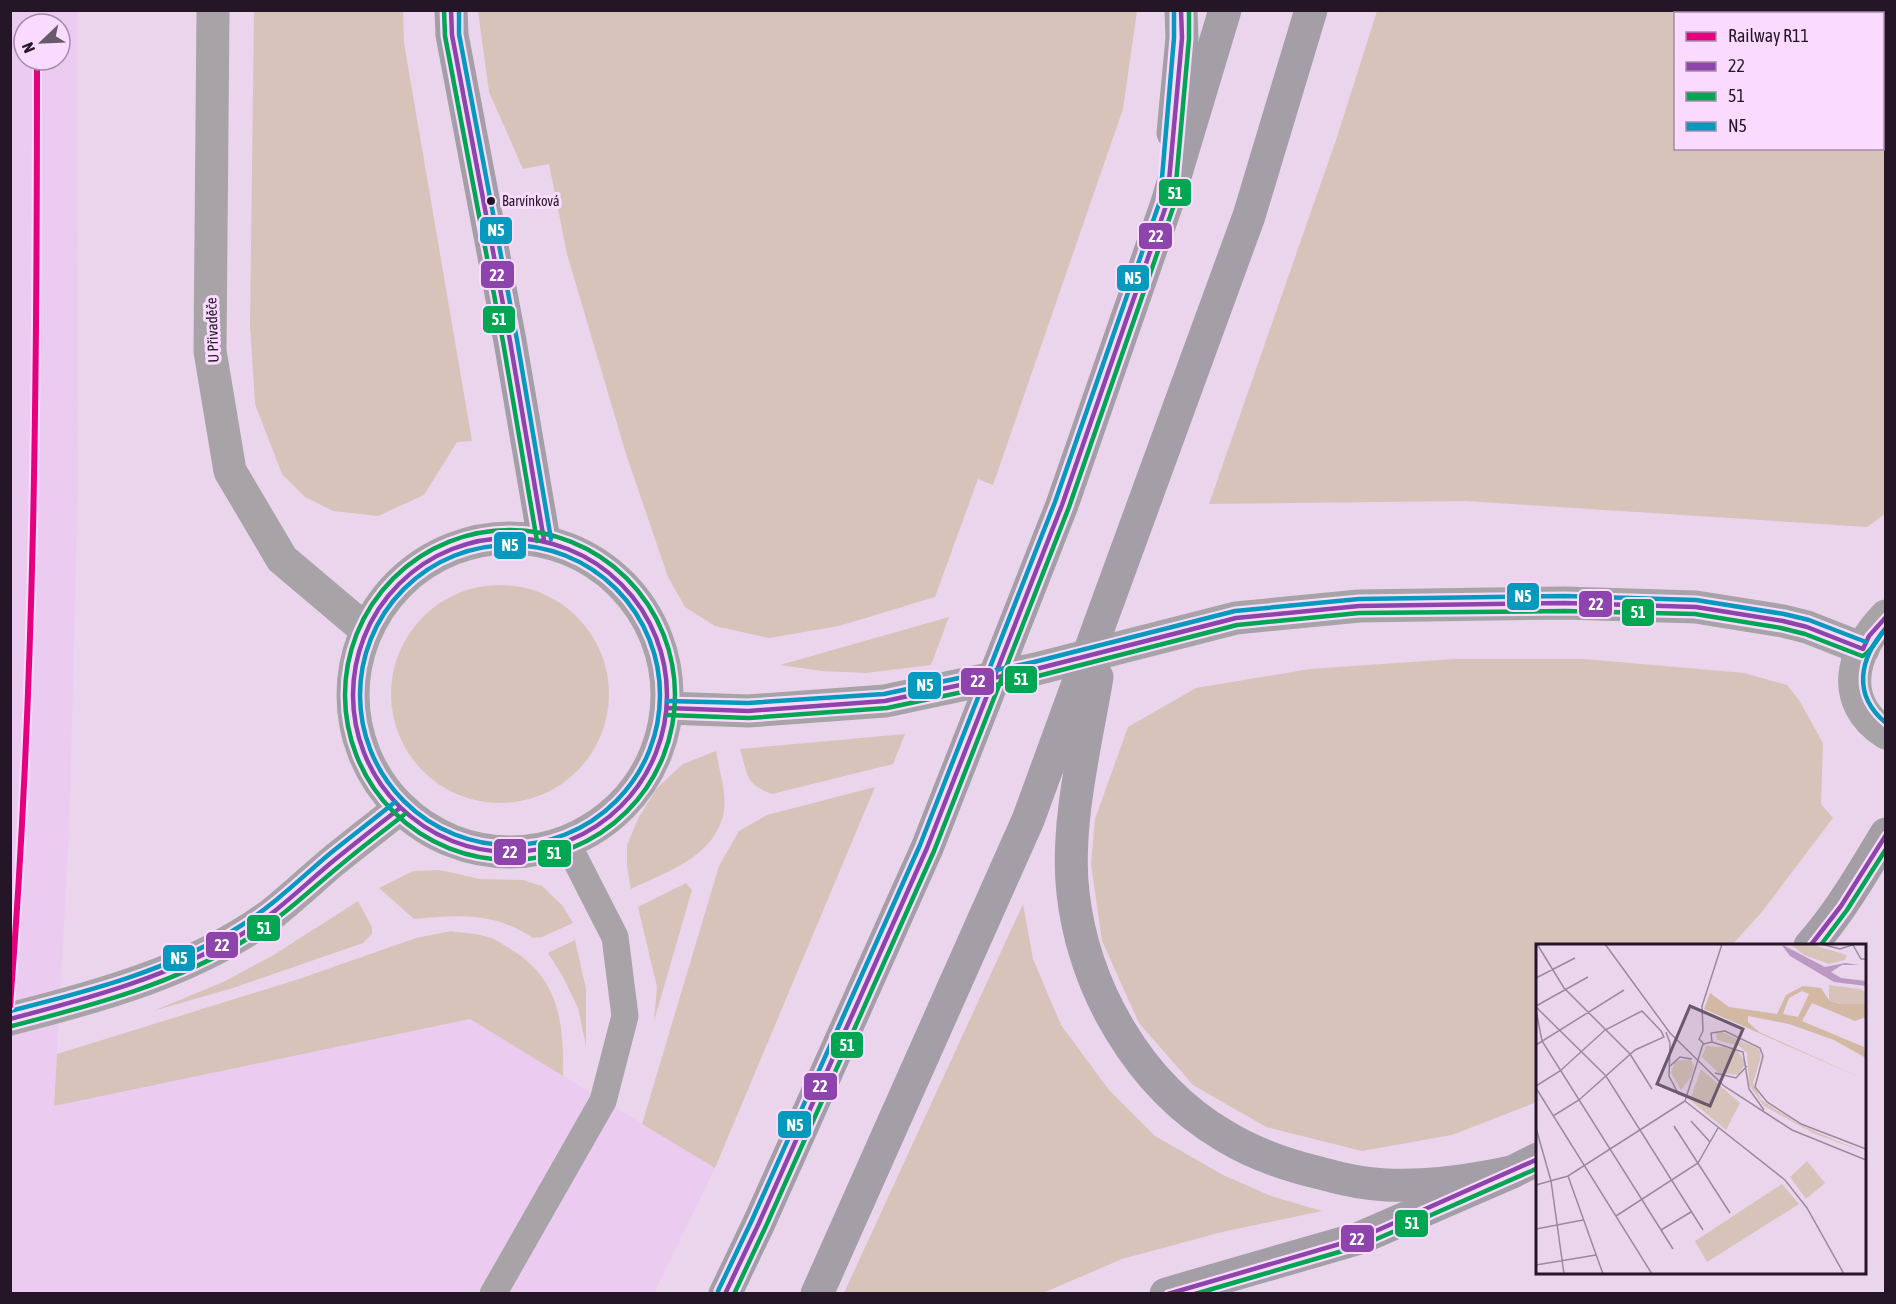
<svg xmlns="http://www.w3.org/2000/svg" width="1896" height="1304" font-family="'Asap Condensed',sans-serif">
<rect width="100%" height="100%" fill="#ead5ed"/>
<!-- built -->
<path fill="#eccbf1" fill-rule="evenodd" d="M10 11H77L78 490 69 834 54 1105 470 1019 715 1168 654 1293H11ZM24 24H60V60H24Z"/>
<!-- green -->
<g fill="#d8c3ba" fill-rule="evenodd">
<path d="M254 11H403L404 43 472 441 457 442 424 495 378 516 333 511 305 497 282 474 255 404 250 325Z"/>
<path d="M478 11H1137L1123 109 993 485 978 479 935 597 839 626 769 638 715 626 685 607 668 577 626 454 567 254 549 164 523 169 489 92Z"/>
<path d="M1377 11H1885V514L1867 527 1466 501 1209 504 1337 137ZM1676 14H1882V148H1676Z"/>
<circle cx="500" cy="694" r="109"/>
<path d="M949 617 931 665 866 673 822 671 780 665Z"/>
<path d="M1454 659H1585L1744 673 1787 685 1799 700 1823 743 1821 804 1833 818 1761 913 1732 945 1538 946 1537 1102 1452 1135 1362 1151 1266 1127 1193 1085 1139 1023 1102 941 1091 864 1095 819 1128 727 1196 688 1310 669Z"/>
<path d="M905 734 893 764 772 794C745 784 748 775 740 749Z"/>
<path d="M716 751C719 770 728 796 723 816 712 858 666 872 631 889L627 867V845L639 817 657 788 683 764Z"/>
<path d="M875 787 715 1168 642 1124 719 866 739 831 767 815Z"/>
<path d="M440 870 480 879 523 880 542 886 562 905 573 923 542 937 533 938C494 912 459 915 414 919L379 888 413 871Z"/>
<path d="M686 883 692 890 654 1021 657 987 638 907Z"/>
<path d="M358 901 372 927V934L363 943 233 988 153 1011 223 982 272 956Z"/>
<path d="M1023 904 1033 959 1061 1025 1109 1090 1155 1136 1223 1175 1271 1196 1322 1211 1222 1232 1122 1259 1043 1293H844Z"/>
<path d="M451 931C463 933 476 933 488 937 496 939 505 946 512 950 560 979 564 1025 563 1076L470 1019 54 1106 57 1054 299 979 416 938Z"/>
<path d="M575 940 586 989V1046L578 1008 563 977 548 953Z"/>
</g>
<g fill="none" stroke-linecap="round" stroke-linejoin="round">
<!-- service -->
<path stroke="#a7a3a7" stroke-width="27" d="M493 1294 603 1101 625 1016 615 937 567 843"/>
<!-- minor -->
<path stroke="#a7a3a7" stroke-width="33" d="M213 10 210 351 230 471 282 559 366 630"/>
<!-- tertiary -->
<g stroke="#a7a3a7" stroke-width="33">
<circle cx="510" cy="695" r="157"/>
<path d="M1886 616C1851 652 1838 702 1886 733"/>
<path d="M667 708 748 711 885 701 1036 669 1236 618 1359 606 1565 603 1696 607 1783 621 1807 627 1863 649"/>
<path d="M10 1019C101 996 196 970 273 913 293 897 312 879 332 862 354 844 378 826 400 808"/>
</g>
<!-- trunk -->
<g stroke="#a49ea6" stroke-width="33">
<path d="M451 10 452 35 510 341 544 540"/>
<path d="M1173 133 1182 38 1181 10"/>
<path d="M1097 677C1086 743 1065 826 1073 893 1084 989 1139 1085 1223 1135 1252 1153 1286 1165 1320 1173 1341 1179 1364 1184 1386 1185 1429 1187 1470 1181 1512 1172"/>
<path d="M1810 946C1840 912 1863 872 1886 834"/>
<path d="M725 1294 759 1223 927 848 1062 505 1167 203 1225 10"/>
<path d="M817 1294 1028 820 1249 216 1311 10"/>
<path d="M1166 1294 1360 1238 1512 1172 1538 1159"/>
</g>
<!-- bus-1 casing -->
<g stroke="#fadbff" stroke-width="9">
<g id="bus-1">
<path d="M451 10 452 35 510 341 544 540"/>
<circle cx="510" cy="695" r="157"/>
<path d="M667 708 748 711 885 701 1036 669 1236 618 1359 606 1565 603 1696 607 1783 621 1807 627 1863 649 1869 636 1886 617"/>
<path d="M1810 946 1841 906 1886 835"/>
<path d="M10 1019C90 998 171 976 242 934 275 914 302 887 332 862 354 844 377 826 400 808"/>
<path d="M725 1294 759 1223 927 848 1062 505 1167 203 1182 38 1181 10"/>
<path d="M1168 1294 1360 1238 1538 1159"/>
</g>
</g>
<!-- bus-2 casing -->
<g stroke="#fadbff" stroke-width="9">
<g id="bus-2">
<path d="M444 10 445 36 503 342 537 541"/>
<circle cx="510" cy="695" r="165"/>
<path d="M667 715 749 718 887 708 1038 676 1237 625 1359 613 1565 611 1695 614 1781 628 1805 634 1862 656C1870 654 1879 636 1886 628"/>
<path d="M1820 946 1847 910 1886 849"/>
<path d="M12 1026C93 1005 175 984 247 939 280 919 307 893 337 868 359 849 382 832 405 814"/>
<path d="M734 1294 766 1226 934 851 1069 507 1174 205 1189 39V10"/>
<path d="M1195 1294 1363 1245 1538 1168"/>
</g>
</g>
<!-- bus-3 casing -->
<g stroke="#fadbff" stroke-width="9">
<g id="bus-3">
<path d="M459 10V34L517 340 551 539"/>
<circle cx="510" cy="695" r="150"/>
<path d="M1886 628C1859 659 1852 695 1886 723"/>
<path d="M667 701 748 703 884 694 1034 662 1235 611 1359 599 1565 596 1696 600 1784 614 1809 620 1866 642"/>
<path d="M10 1011C89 991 172 970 242 925 273 905 299 880 327 856 349 838 373 820 395 802"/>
<path d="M718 1291 752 1220 920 845 1055 502 1160 201 1174 38V10"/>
</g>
</g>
<!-- bus-1 -->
<use href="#bus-1" stroke="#8e44ad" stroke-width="4.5"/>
<!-- bus-2 -->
<use href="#bus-2" stroke="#00a651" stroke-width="4.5"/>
<!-- bus-3 -->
<use href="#bus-3" stroke="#049abd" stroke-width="4.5"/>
<!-- rail-1 casing -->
<g stroke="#fadbff" stroke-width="10">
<path id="rail-1" d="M10 1006C35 691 37 376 37 60"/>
</g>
<!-- rail-1 -->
<use href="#rail-1" stroke="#e5007d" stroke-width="6"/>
</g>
<!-- markers -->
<circle fill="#241626" stroke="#fadbff" stroke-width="2" cx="491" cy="201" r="5"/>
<g text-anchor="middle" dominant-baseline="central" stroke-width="6" stroke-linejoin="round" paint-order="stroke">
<!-- bus labels -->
<g font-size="14" fill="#241626" stroke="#fadbff" text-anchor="start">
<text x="502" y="201">Barvínková</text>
</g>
<!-- street labels -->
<g font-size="15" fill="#241626" stroke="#fadbff">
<text transform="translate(212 330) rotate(-92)">U Přivaděče</text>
</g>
</g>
<!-- overview -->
<g transform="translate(1536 944)">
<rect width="330" height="330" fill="#ead5ed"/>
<path d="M254 0H274L311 11 309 16 293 20 268 11ZM293 41 324 45 330 48V60L315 63 293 56ZM186 88 223 105 225 112 217 139 225 156 264 181 330 209 277 189 228 162 213 141 211 109 203 102 181 96 180 89ZM170 102 200 104 210 119 202 131 183 129 170 117 166 113ZM154 115 158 122 155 133 145 146 135 129 139 117ZM165 125 204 159 190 186 154 156ZM271 217 289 239 270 255 254 233ZM246 240 263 260 171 318 159 297Z" fill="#d8c3ba"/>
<path d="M267 42 285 44 293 56 304 60H330V73L319 77 276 59 266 77 328 103 330 114 298 96 253 80 212 72V78L223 88 330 136 168 65 174 49 193 63 241 70 250 51ZM266 47 273 50 262 73 247 70 253 54Z" fill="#d3b8a4" fill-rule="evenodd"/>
<path d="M245 0 289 23 309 19 323 21H306L295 28 305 34 330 37V42L298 38 254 12Z" fill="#bc99c2"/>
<path fill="none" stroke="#9b899d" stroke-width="1.5" d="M1 0 28 44 94 110 116 145M69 0 134 89 188 142 256 186 330 216M285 0 304 5 319 0M317 1 325 15H330M0 34 39 14M0 62 52 33M0 63 70 132 167 286M0 66 6 97 137 305M167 87 166 62 186 0M167 87 163 95 168 100 176 98 175 89M130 88 134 99 133 132 143 151M175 89 189 87 224 104 227 112 219 143 231 158 265 180 330 205M176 98 207 108 213 145 228 166M0 101 88 46M134 122 144 113 156 115M179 129 200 134 211 122M0 142 24 127 69 86 106 67 125 87 128 93 99 106 43 156 17 172M0 144 116 330M149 157 249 236 271 264 308 330M149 157 167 100M155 177 174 198M0 184 15 237 28 330M140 186 138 182 194 269M32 232 67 330M0 241 32 232 149 157M80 272 162 219 182 184M0 285 47 276M125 286 155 268M0 321 60 311"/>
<path fill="#69596c" fill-opacity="0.15" stroke="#69596c" stroke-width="3" d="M154 62 207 85 174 162 121 140Z"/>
<rect width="330" height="330" fill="none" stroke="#241626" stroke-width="3"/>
</g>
<g stroke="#fadbff" stroke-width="2">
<rect x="1158" y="178" width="34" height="29" rx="6" fill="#00a651"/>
<rect x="479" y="216" width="34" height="29" rx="6" fill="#049abd"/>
<rect x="1138" y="222" width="35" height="28" rx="6" fill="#8e44ad"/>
<rect x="480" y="260" width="35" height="29" rx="6" fill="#8e44ad"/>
<rect x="1116" y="264" width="34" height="28" rx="6" fill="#049abd"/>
<rect x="482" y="305" width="34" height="29" rx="6" fill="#00a651"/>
<rect x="493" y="531" width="34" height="29" rx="6" fill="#049abd"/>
<rect x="1506" y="582" width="34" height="29" rx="6" fill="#049abd"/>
<rect x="1578" y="590" width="35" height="28" rx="6" fill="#8e44ad"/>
<rect x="1621" y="598" width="34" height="29" rx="6" fill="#00a651"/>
<rect x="1004" y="665" width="34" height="29" rx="6" fill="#00a651"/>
<rect x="960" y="667" width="35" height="29" rx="6" fill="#8e44ad"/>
<rect x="907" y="671" width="35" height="29" rx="6" fill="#049abd"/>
<rect x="493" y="838" width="34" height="28" rx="6" fill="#8e44ad"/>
<rect x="537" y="839" width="35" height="29" rx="6" fill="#00a651"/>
<rect x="246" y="914" width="35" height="28" rx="6" fill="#00a651"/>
<rect x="205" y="931" width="34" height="28" rx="6" fill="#8e44ad"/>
<rect x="162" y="944" width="34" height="28" rx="6" fill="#049abd"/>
<rect x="830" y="1031" width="34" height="28" rx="6" fill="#00a651"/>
<rect x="803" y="1072" width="35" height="29" rx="6" fill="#8e44ad"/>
<rect x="777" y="1110" width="35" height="29" rx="6" fill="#049abd"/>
<rect x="1394" y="1209" width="35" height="29" rx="6" fill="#00a651"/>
<rect x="1340" y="1224" width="35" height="29" rx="6" fill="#8e44ad"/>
</g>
<g font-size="16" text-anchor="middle" font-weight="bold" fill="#fff">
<text x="1175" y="199">51</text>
<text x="496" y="236">N5</text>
<text x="1156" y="242">22</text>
<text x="497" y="281">22</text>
<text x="1133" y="284">N5</text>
<text x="499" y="325">51</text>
<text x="510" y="551">N5</text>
<text x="1523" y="602">N5</text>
<text x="1596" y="610">22</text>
<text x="1638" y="618">51</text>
<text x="1021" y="685">51</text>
<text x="978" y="687">22</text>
<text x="925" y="691">N5</text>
<text x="510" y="858">22</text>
<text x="554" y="859">51</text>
<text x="264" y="934">51</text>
<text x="222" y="951">22</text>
<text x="179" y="964">N5</text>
<text x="847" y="1051">51</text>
<text x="820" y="1092">22</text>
<text x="795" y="1131">N5</text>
<text x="1412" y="1229">51</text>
<text x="1357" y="1245">22</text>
</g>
<!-- border -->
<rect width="1896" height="1304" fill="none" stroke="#241626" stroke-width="24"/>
<!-- legend -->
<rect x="1674" y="12" width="210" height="138" fill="#fadbff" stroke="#a48ca8" stroke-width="1.5"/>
<rect x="1686" y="32" width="30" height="9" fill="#e5007d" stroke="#a48ca8" stroke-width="1.5"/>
<text x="1728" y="42" font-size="18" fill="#241626">Railway R11</text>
<rect x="1686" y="62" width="30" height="9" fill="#8e44ad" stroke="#a48ca8" stroke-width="1.5"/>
<text x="1728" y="72" font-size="18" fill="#241626">22</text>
<rect x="1686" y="92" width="30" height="9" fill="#00a651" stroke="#a48ca8" stroke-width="1.5"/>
<text x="1728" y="102" font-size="18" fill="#241626">51</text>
<rect x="1686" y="122" width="30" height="9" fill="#049abd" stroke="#a48ca8" stroke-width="1.5"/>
<text x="1728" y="132" font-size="18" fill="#241626">N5</text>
<!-- north arrow -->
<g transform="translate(42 42) rotate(247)"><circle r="28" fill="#fadbff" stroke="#a48ca8" stroke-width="1.5"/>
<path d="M0-4.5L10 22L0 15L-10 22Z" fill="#69596c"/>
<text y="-9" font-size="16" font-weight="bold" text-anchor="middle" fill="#241626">N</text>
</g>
</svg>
